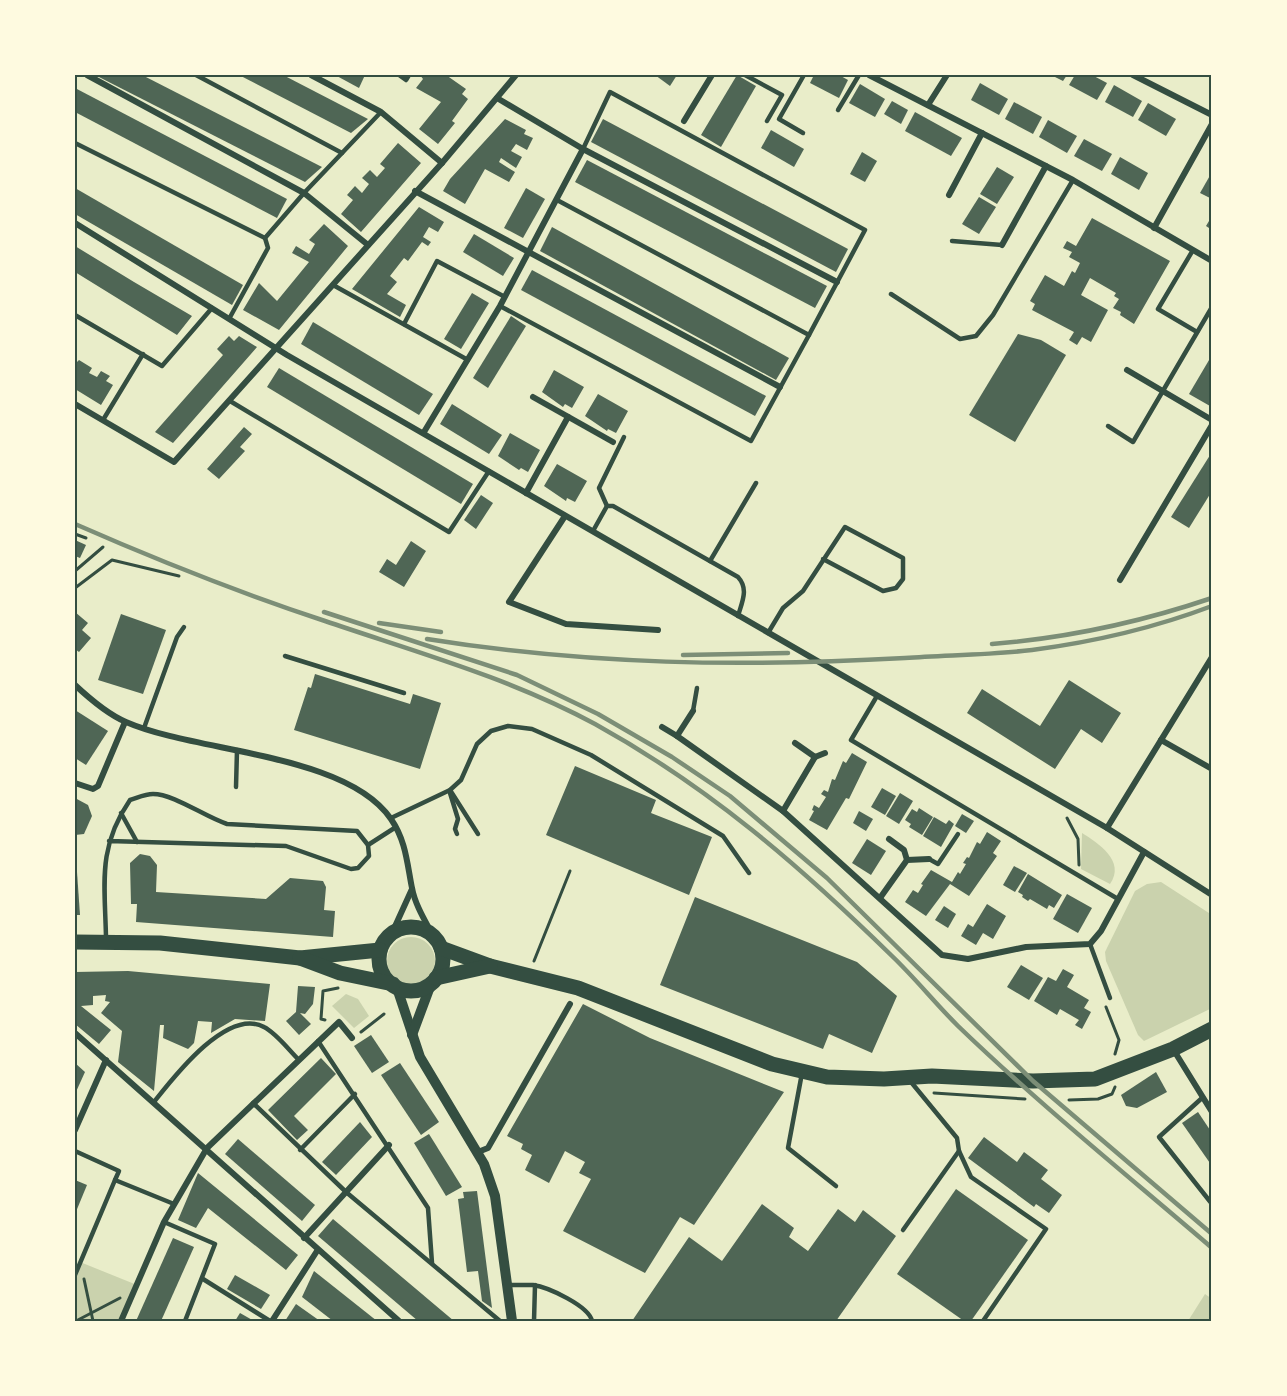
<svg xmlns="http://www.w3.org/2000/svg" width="1287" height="1396" font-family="Figtree,sans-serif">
<rect width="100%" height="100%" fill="#e9edc9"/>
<!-- green -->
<g fill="#cad2ad">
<path d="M1082 833C1098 843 1126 861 1110 884L1081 869Z"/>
<path d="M1161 882 1212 915V1008L1144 1041 1138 1035 1106 961 1105 952 1135 891 1147 884Z"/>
<circle cx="411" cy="961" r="24"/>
<path d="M346 994 358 999 369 1016 354 1028 332 1006Z"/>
<path d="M80 1262 137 1285 121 1321H75V1275Z"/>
<path d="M1205 1294 1212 1299V1321H1188Z"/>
</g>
<!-- building -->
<g fill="#4f6655">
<path d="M95 75H142L322 167 305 182Z"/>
<path d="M239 75H283L368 119 351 133Z"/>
<path d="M335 75H365L359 88Z"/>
<path d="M420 75H446L466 89 462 94 468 99 452 121 455 123 438 144 419 129 441 102 416 88 423 79Z"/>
<path d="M655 75H677L670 86Z"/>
<path d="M737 75 756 86 721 147 701 135Z"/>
<path d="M814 75H839L848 80 839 98 810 83Z"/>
<path d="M1051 75H1067L1063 81Z"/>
<path d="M1075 75H1092L1107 83 1097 100 1069 85Z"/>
<path d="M980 83 1008 99 999 115 971 100Z"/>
<path d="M860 84 885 99 875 117 849 103Z"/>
<path d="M1114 85 1142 101 1133 117 1105 102Z"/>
<path d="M75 88 287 199 277 218 75 112Z"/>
<path d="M892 101 908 110 901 124 884 114Z"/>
<path d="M1014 102 1042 117 1033 134 1005 119Z"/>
<path d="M1148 103 1176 119 1166 136 1138 120Z"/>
<path d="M915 112 962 138 951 156 905 131Z"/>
<path d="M505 119 526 130 524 134 533 138 527 150 516 144 511 151 522 157 516 168 501 158 499 162 515 172 509 182 485 169 465 204 443 191 450 179Z"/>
<path d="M603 119 848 249 836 272 591 142Z"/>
<path d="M1048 120 1077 136 1067 153 1039 137Z"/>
<path d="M771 130 804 149 794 167 761 148Z"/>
<path d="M1084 139 1112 154 1102 171 1074 156Z"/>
<path d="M398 143 421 163 361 232 341 214 353 200 347 195 355 186 362 193 369 184 362 178 370 170 377 177 385 168 380 164Z"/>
<path d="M862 152 877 161 865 182 850 174Z"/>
<path d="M1120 157 1148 173 1139 190 1111 174Z"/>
<path d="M587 160 827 286 815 308 575 182Z"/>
<path d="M997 167 1014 177 997 204 980 194Z"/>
<path d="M1212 172V199L1200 193Z"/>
<path d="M75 188 243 285 232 305 75 214Z"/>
<path d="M526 188 545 199 523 238 504 228Z"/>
<path d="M979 197 996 207 979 234 962 224Z"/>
<path d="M419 207 444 222 438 232 429 227 423 237 431 242 428 246 422 242 408 261 404 258 390 276 397 282 387 294 406 305 400 317 352 289Z"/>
<path d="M1212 216V230L1206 226Z"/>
<path d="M1092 218 1170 261 1134 324 1120 315 1121 312 1113 308 1119 299 1114 296 1116 293 1090 278 1081 295 1108 310 1091 342 1082 337 1077 345 1069 340 1074 332 1032 310 1035 304 1030 301 1045 275 1064 286 1072 271 1075 273 1080 263 1069 257 1072 252 1063 248 1067 241 1076 246Z"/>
<path d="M324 224 348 246 279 330 243 310 259 283 277 301 309 262 292 253 296 246 309 254 315 244 309 240Z"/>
<path d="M552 227 789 358 776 380 540 251Z"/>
<path d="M474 234 514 258 503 276 463 252Z"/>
<path d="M75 246 134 282 192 316 177 335 75 272Z"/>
<path d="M532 270 766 396 755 416 521 290Z"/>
<path d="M472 293 489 303 461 349 444 339Z"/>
<path d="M511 316 526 326 488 388 473 378Z"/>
<path d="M313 322 433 394 419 415 301 344Z"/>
<path d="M1018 334 1041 340 1066 355 1015 442 969 415Z"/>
<path d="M229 336 234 341 239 336 257 347 173 443 155 432 223 355 217 349Z"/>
<path d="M1212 355V402L1210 406 1189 394Z"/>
<path d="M79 360 92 368 89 373 97 377 101 371 110 376 106 381 113 385 101 405 75 389V364Z"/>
<path d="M279 368 473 484 461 504 267 387Z"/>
<path d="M554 370 584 387 572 408 565 404 563 407 542 392Z"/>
<path d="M598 394 628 411 616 433 608 429 607 431 585 416Z"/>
<path d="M452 404 502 435 489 454 440 424Z"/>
<path d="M244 427 252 434 240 447 245 451 219 479 207 469Z"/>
<path d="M510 433 540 450 528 472 521 468 519 470 498 456Z"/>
<path d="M1212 452V491L1189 528 1171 517Z"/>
<path d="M557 464 587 481 575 502 567 498 566 501 544 486Z"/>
<path d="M481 495 493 503 476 529 464 520Z"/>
<path d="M75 540 86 545 80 558 75 556Z"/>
<path d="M411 541 426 551 404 587 379 572 387 559 396 565Z"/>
<path d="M75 612 88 623 82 630 91 638 79 652 75 649Z"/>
<path d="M121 614 166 630 143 694 98 680Z"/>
<path d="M315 674 410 704 413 694 441 703 420 769 294 730 308 687 311 688Z"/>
<path d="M1069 680 1121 713 1102 743 1081 729 1055 769 967 713 982 689 1040 726Z"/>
<path d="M75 710 108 731 86 765 75 758Z"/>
<path d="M852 753 867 762 849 799 846 798 827 830 809 820 814 811 812 810 814 805 819 808 826 797 821 794 824 790 828 792 832 779 835 780 843 761 846 763Z"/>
<path d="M575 766 656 800 651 813 712 837 689 895 546 835Z"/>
<path d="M882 788 896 796 885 815 871 807Z"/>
<path d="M900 793 913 801 899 824 886 816Z"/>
<path d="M75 798 88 805 92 816 84 834 75 835Z"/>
<path d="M919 808 933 817 922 835 909 827 911 824 905 820 912 809 917 812Z"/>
<path d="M859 811 873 819 866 831 853 823Z"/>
<path d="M962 814 974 821 966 833 955 826Z"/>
<path d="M934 817 946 824 949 820 954 824 941 847 923 836Z"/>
<path d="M987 832 1001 841 993 853 997 856 969 896 950 884 926 916 905 902 913 890 918 893 923 885 921 884 931 870 952 882 958 872 960 874 966 864 963 863 967 857 969 858 977 842 980 844Z"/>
<path d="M867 839 886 851 871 875 852 863Z"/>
<path d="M140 854 150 856 157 865 156 892 266 899 290 878 323 881 326 887 324 910 335 911 333 937 136 922 137 904H131L130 863Z"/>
<path d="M1014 866 1027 873 1015 892 1003 885Z"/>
<path d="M77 872 80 915H75V873Z"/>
<path d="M1028 874 1062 895 1054 908 1049 905 1047 909 1030 899 1028 901 1022 897 1023 895 1018 892Z"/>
<path d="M1067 894 1092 908 1078 933 1053 919Z"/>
<path d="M695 897 857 962 897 996 872 1053 829 1034 823 1049 660 985Z"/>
<path d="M987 904 1006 916 993 939 983 933 976 945 961 936 968 924 973 927Z"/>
<path d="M944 906 956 914 948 928 935 920Z"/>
<path d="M1021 965 1043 978 1029 1000 1007 987Z"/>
<path d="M1063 969 1074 975 1067 987 1089 1000 1084 1008 1091 1012 1082 1029 1075 1025 1079 1020 1060 1009 1057 1015 1034 1001 1048 977 1056 981Z"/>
<path d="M128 971 270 984 265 1021 235 1019 211 1033 212 1022 198 1021 194 1043 188 1049 163 1038 164 1025H160L154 1091 118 1062 122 1031 101 1013 110 1002 105 1001 106 995 93 996V1005L81 1006 111 1030 99 1044 75 1024V972Z"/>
<path d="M298 986 315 987 313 1004 305 1014 300 1013 311 1024 299 1035 286 1021 296 1012Z"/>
<path d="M583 1004 650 1038 784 1092 694 1225 680 1217 645 1273 563 1231 591 1179 579 1173 585 1162 565 1151 549 1183 525 1170 532 1155 521 1149 523 1144 507 1136Z"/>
<path d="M371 1035 389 1062 372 1073 354 1046Z"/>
<path d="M321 1058 336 1074 294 1116 308 1130 297 1140 268 1110Z"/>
<path d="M75 1063 85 1072 75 1094Z"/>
<path d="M400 1063 439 1122 421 1135 381 1075Z"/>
<path d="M1156 1072 1167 1092 1137 1108 1126 1106 1121 1095Z"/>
<path d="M1198 1112 1212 1133V1166L1182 1123Z"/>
<path d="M360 1122 372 1137 336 1175 322 1162Z"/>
<path d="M429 1134 462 1187 446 1196 414 1143Z"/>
<path d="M984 1137 1017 1162 1024 1152 1048 1170 1041 1179 1062 1195 1049 1213 1036 1204 1034 1207 968 1158Z"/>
<path d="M238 1139 315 1205 302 1221 225 1154Z"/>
<path d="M198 1173 298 1255 286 1270 208 1208 196 1228 178 1220Z"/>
<path d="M75 1180 87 1185 75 1214Z"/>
<path d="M956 1189 1028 1240 971 1321H964L897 1274Z"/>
<path d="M477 1191 492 1308 482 1301 478 1271 467 1272 458 1199 464 1198 463 1192Z"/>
<path d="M762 1204 794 1228 789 1237 808 1251 838 1209 855 1222 863 1210 896 1236 836 1321H632L689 1237 722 1261Z"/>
<path d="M333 1219 454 1321H418L318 1236Z"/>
<path d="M173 1238 194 1247 161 1321H136Z"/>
<path d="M314 1271 377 1321H333L302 1297Z"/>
<path d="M235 1275 270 1295 261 1309 227 1289Z"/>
<path d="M296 1304 320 1321H285Z"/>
<path d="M240 1313 254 1321H235Z"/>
</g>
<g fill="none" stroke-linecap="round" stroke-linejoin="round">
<!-- path -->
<g stroke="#344e41" stroke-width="3">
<path d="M75 534 86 538"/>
<path d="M75 571 103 547"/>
<path d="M75 588 112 560 179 576"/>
<path d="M1067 818 1078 839 1079 865"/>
<path d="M534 961 570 871"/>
<path d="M1106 1007 1119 1040 1115 1054"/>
<path d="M325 1020 321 1019 323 991 338 988"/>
<path d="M361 1032 384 1014"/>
<path d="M934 1093 1025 1099"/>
<path d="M1069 1100 1098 1099 1112 1094 1115 1087"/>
<path d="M84 1279 93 1321"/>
<path d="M1212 1290V1293"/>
<path d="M76 1321 120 1298"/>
</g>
<!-- service -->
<g stroke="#344e41" stroke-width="4.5">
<path d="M196 75 342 153"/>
<path d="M399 75 406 80 409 75"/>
<path d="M745 75 782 95 767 121"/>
<path d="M838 110 859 75"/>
<path d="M803 133 779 119 804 75"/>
<path d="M75 143 265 238 304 193 381 112"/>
<path d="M583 149 610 92 865 230 809 335"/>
<path d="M952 241 1002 245"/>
<path d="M1193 250 1158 309 1197 332"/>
<path d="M333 285 468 360"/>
<path d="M891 294 960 339 976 336 993 315 1073 180"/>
<path d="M500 306 751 441 809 335 557 200"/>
<path d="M75 315 162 366 212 308"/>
<path d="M229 319 268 248 265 238"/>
<path d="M404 324 437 261 505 297"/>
<path d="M230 401 449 532 489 471"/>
<path d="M103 420 143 354"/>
<path d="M1108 426 1133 442 1212 307"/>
<path d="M607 506 599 488 624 437"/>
<path d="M593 531 607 506H613L738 577C749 589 742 602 738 616"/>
<path d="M710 561 756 483"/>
<path d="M768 633 783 608 803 591 845 527 903 558V579L896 588 883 591 823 559"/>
<path d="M285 656 404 693"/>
<path d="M877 696 851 740 1118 899"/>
<path d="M693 711 697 688"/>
<path d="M144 728 177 637 184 627"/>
<path d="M236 787 237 750"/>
<path d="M450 790 478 834"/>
<path d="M450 793 458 819 455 829 457 834"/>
<path d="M121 813 137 842"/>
<path d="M391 818 450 790 461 780 477 744 491 731 508 726 532 729 591 755 723 836 749 873"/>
<path d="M368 845 396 827"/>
<path d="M929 859 938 864 958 834"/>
<path d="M106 938C105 884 97 848 130 800 137 798 145 794 153 794 174 794 205 817 227 824L357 831 368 845 369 856 358 868 351 869 286 846 109 841"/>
<path d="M1090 944 1110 998"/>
<path d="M318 1041 428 1208 432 1263"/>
<path d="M802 1073 788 1148 836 1186"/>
<path d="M1202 1098 1159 1137 1212 1204"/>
<path d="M154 1102C173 1078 227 1007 264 1027 276 1033 288 1049 298 1059"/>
<path d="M253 1103 346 1192 500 1321"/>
<path d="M300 1150 355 1094"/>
<path d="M75 1151 119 1171 115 1180 174 1204"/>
<path d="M959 1151 971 1177 1046 1229 983 1321"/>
<path d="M164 1222 215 1244 185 1321"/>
<path d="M903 1230 959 1151 957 1138 911 1082"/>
<path d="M75 1275 115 1180"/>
<path d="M203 1279 270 1321"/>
<path d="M509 1285C517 1285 525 1285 533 1285 548 1287 589 1306 592 1321"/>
<path d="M534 1321 535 1285"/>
</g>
<!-- minor -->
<g stroke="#344e41" stroke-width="6">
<path d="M87 75 304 193 368 245"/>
<path d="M311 75 381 112 442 163"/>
<path d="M869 75 1073 180 1212 261"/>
<path d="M1133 75 1212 115"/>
<path d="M497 98 583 149 837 282"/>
<path d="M928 105 947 75"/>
<path d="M684 121 712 75"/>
<path d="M415 191 780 387"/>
<path d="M949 195 982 133"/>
<path d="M75 223 287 355 1107 828 1212 895"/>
<path d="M1154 228 1212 124"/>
<path d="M1002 245 1046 166"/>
<path d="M1127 370 1212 420"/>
<path d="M533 397 613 442"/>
<path d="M75 404 174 462 442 163 516 75"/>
<path d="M424 432 500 306 583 149"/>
<path d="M526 493 568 417"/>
<path d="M565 516 509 602 566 624 658 630"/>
<path d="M1120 580 1212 425"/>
<path d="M75 685C90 699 107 714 126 722 197 753 346 753 391 819 406 841 407 863 412 888 415 904 424 919 432 934"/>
<path d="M693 711 677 736 783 811 942 955 968 959 1026 947 1090 944 1101 931 1144 852"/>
<path d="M662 727 677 736"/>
<path d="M1161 740 1212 769"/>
<path d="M795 743 815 757"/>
<path d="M815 757 825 753"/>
<path d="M75 783 93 789 98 786 125 722"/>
<path d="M783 811 815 757"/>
<path d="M1107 828 1212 657"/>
<path d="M889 839 904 850 907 860"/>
<path d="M880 898 907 860 929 859"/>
<path d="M392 933 412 889"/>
<path d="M75 1033 399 1321"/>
<path d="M1173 1049 1212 1112"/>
<path d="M75 1130 106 1060"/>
<path d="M478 1152 488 1148 570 1004"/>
<path d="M304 1238 389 1145"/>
<path d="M121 1321 164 1222 207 1148 339 1022 352 1038"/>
<path d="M272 1321 317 1251"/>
</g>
<!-- tertiary -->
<g stroke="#344e41" stroke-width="10">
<path d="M397 988 420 1057 484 1164 495 1196 512 1321"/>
<path d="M412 1035 431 984"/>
</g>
<!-- primary -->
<g stroke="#344e41" stroke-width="15">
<circle cx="411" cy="959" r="32"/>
<path d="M75 942 160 943 300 958 380 950"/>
<path d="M441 948 490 966 578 988 772 1064 827 1077 884 1079 932 1076 1033 1081 1095 1079 1173 1049 1212 1029"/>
<path d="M300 958 340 973 393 984"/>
<path d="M436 978 490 966"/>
</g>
<!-- rail -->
<g stroke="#7c8e77" stroke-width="4.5">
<path d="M75 524C157 560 240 593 325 621 416 652 510 678 595 724 709 787 799 865 892 956 915 978 935 1003 958 1026 1039 1104 1127 1175 1212 1248"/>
<path d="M324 612 517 675 598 714 672 757 730 796 827 878 1033 1081 1212 1234"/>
<path d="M379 623 441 632"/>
<path d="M427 639C589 665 743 667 905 658 947 655 990 655 1032 650 1093 642 1154 628 1212 606"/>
<path d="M992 644C1067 638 1141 622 1212 598"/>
<path d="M683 655 788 653"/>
</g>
</g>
<!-- border -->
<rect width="1287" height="1396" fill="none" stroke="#fefae0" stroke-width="153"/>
<rect x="76" y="76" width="1134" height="1244" fill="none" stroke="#344e41" stroke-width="2"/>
</svg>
